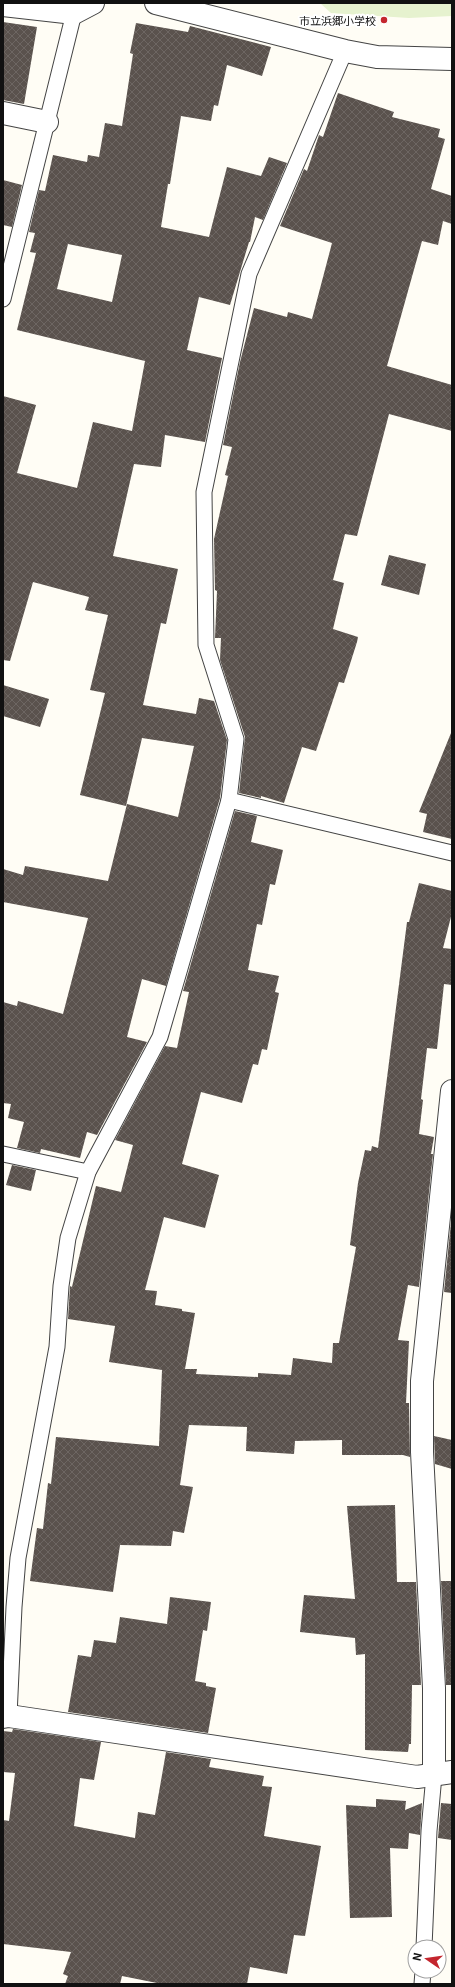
<svg xmlns="http://www.w3.org/2000/svg" width="455" height="1987" font-family="Georgia,'Noto Sans JP',serif">
<defs>
<pattern id="building-cross-hatch" width="8" height="8" patternUnits="userSpaceOnUse"><rect width="8" height="8" fill="#5a524d"/><path d="M0 0l8 8M0 8l8-8" fill="none" stroke="#6d6662"/></pattern>
</defs>
<rect width="100%" height="100%" fill="#fffdf5"/>
<!-- pitch -->
<path fill="#e6f2cf" d="M320 3H452V16L409 18 331 13Z"/>
<!-- building -->
<g fill="url(#building-cross-hatch)" fill-rule="evenodd">
<path d="M3 22 37 27 24 104 3 100Z"/>
<path d="M136 23 188 32 190 26 271 47 262 76 227 65 218 106 214 105 211 121 181 116 170 184H168L161 227 209 237 227 167 261 176 269 157 287 163 263 220 255 217 250 242H249L230 305 199 297 187 350 222 358 205 442 165 435 161 467 134 464 113 556 178 569 166 624 161 623 143 705 196 714 199 698 214 701 227 740 220 798 166 986 142 979 127 1037 147 1042 97 1135 87 1132 80 1158 41 1149 40 1153 17 1148 24 1122 8 1118 11 1104 3 1103V1002L17 1006 18 1001 63 1014 88 918 3 902V869L23 875 25 866 108 881 127 804 178 817 194 746 142 738 126 806 80 795 105 693 90 690 108 615 85 610 89 597 33 582 10 661 3 660V396L36 405 17 473 77 488 93 422 132 431 145 361 17 330 36 253 30 252 35 233 29 232 39 190 45 191 53 155 87 162 88 155 99 157 105 123 122 126 133 54 130 53ZM68 244 122 255 112 302 57 289Z"/>
<path d="M338 93 394 112 392 117 440 129 438 137 445 139 431 189 452 196V224L443 221 438 245 422 241 387 366 452 385V431L389 414 357 536 345 534 333 580 344 583 333 629 358 637 357 642 344 683 339 682 316 751 302 747 284 803 261 796V798L239 793 245 737 220 660 221 638H215L217 591 215 590 214 539 228 476 225 475 232 447 223 445 240 362 254 308 287 317 288 312 312 319 332 243 280 226 304 169 307 171 319 135 323 137Z"/>
<path d="M3 180 22 185 12 227 3 225Z"/>
<path d="M389 555 426 564 419 595 381 585Z"/>
<path d="M3 685 49 699 40 727 3 716Z"/>
<path d="M451 733H452V839L423 832 427 814 419 812Z"/>
<path d="M235 811 257 816 251 842 283 850 275 885 270 884 262 925 257 924 248 970 279 976 275 992 279 993 267 1050 262 1049 258 1065 253 1064 242 1103 201 1092 182 1164 219 1175 205 1228 164 1217 145 1290 157 1291 155 1305 182 1309V1311L195 1313 185 1369H197L196 1374 258 1377V1373L291 1375 293 1358 332 1363 333 1343H339L356 1247 350 1245 358 1183 365 1150 371 1151 372 1146 378 1148 407 922H409L419 883 452 891V913L443 948 452 949V985L444 984 437 1049 427 1048 421 1099 423 1100 419 1134 434 1137 431 1154H433L419 1287 408 1285 398 1340 409 1341 406 1403H409L410 1457 403 1455H342V1440L295 1441 294 1454 246 1451 247 1427 189 1425 180 1485 193 1487 184 1533 173 1531 171 1546 120 1545 113 1592 30 1581 37 1528 43 1529 48 1483 51 1484 56 1437 159 1446 162 1370 109 1362 115 1326 68 1319 70 1286 72 1287 96 1186 121 1192 133 1145 115 1140 165 1046 177 1048 189 992 183 991Z"/>
<path d="M12 1165 36 1170 31 1191 6 1185Z"/>
<path d="M452 1212V1293L444 1292Z"/>
<path d="M434 1436 452 1440V1469L435 1464Z"/>
<path d="M395 1505 397 1582H416L421 1685H412L411 1744H409L408 1752 365 1750V1654L356 1655 355 1638 300 1632 304 1595 355 1599 347 1506Z"/>
<path d="M441 1581H452V1685H446Z"/>
<path d="M170 1597 211 1602 207 1631 203 1630 195 1681 206 1683V1686L216 1688 208 1733 68 1712 78 1655 91 1657 94 1640 116 1643 120 1617 167 1624Z"/>
<path d="M13 1729 101 1742 94 1780 80 1778 74 1826 135 1838 138 1812 155 1815 166 1752 211 1759 209 1767 264 1776 262 1786 272 1787 264 1836 321 1846 305 1936 294 1935 287 1974 250 1967 247 1984H162L122 1976 120 1984H65L68 1976 63 1974 71 1952 3 1944V1820L9 1821 15 1773 3 1772V1731L12 1732Z"/>
<path d="M376 1799 406 1801 405 1810 422 1803 420 1835 409 1833 408 1849 390 1848 392 1917 350 1918 346 1805 376 1807Z"/>
<path d="M441 1803 452 1804V1840L438 1838Z"/>
</g>
<g fill="none" stroke-linecap="round" stroke-linejoin="round">
<!-- lane casing -->
<g stroke="#444" stroke-width="17">
<g id="lane">
<path d="M3 299 74 13"/>
<path d="M229 800 452 853"/>
<path d="M3 1154 88 1172"/>
<path d="M9 1716 14 1607 18 1558 57 1347 61 1286 68 1238 88 1172 160 1037 229 800 236 739 206 645 204 492 249 274 345 51"/>
<path d="M424 1947 429 1831 434 1775"/>
<path d="M422 1984 423 1971"/>
</g>
</g>
<!-- street casing -->
<g stroke="#444" stroke-width="24">
<g id="street">
<path d="M156 3 345 51 377 57 452 59"/>
<path d="M3 5 74 13 93 3"/>
<path d="M3 113 47 122"/>
<path d="M3 1717 9 1716 417 1777 452 1772"/>
<path d="M434 1775V1688L422 1452V1381L452 1091"/>
</g>
</g>
<!-- lane -->
<use href="#lane" stroke="#fff" stroke-width="15"/>
<!-- street -->
<use href="#street" stroke="#fff" stroke-width="22"/>
</g>
<!-- markers -->
<circle fill="#c4262e" stroke="#fff" stroke-width="1.5" cx="384" cy="20" r="4"/>
<g text-anchor="middle" dominant-baseline="central" stroke-width="4" stroke-linejoin="round" paint-order="stroke">
<!-- poi labels -->
<g font-size="11" fill="#111" stroke="#fff" text-anchor="end">
<text x="376" y="20">市立浜郷小学校</text>
</g>
</g>
<!-- border -->
<rect width="455" height="1987" fill="none" stroke="#111111" stroke-width="8"/>
<!-- north arrow -->
<g transform="translate(427 1959) rotate(283)"><circle r="19" fill="#ffffff" stroke="#a0a0a0"/>
<path d="M0-3L7 15L0 10L-7 15Z" fill="#c4262e"/>
<text y="-6" font-size="11" font-weight="bold" text-anchor="middle" fill="#111111">N</text>
</g>
</svg>
